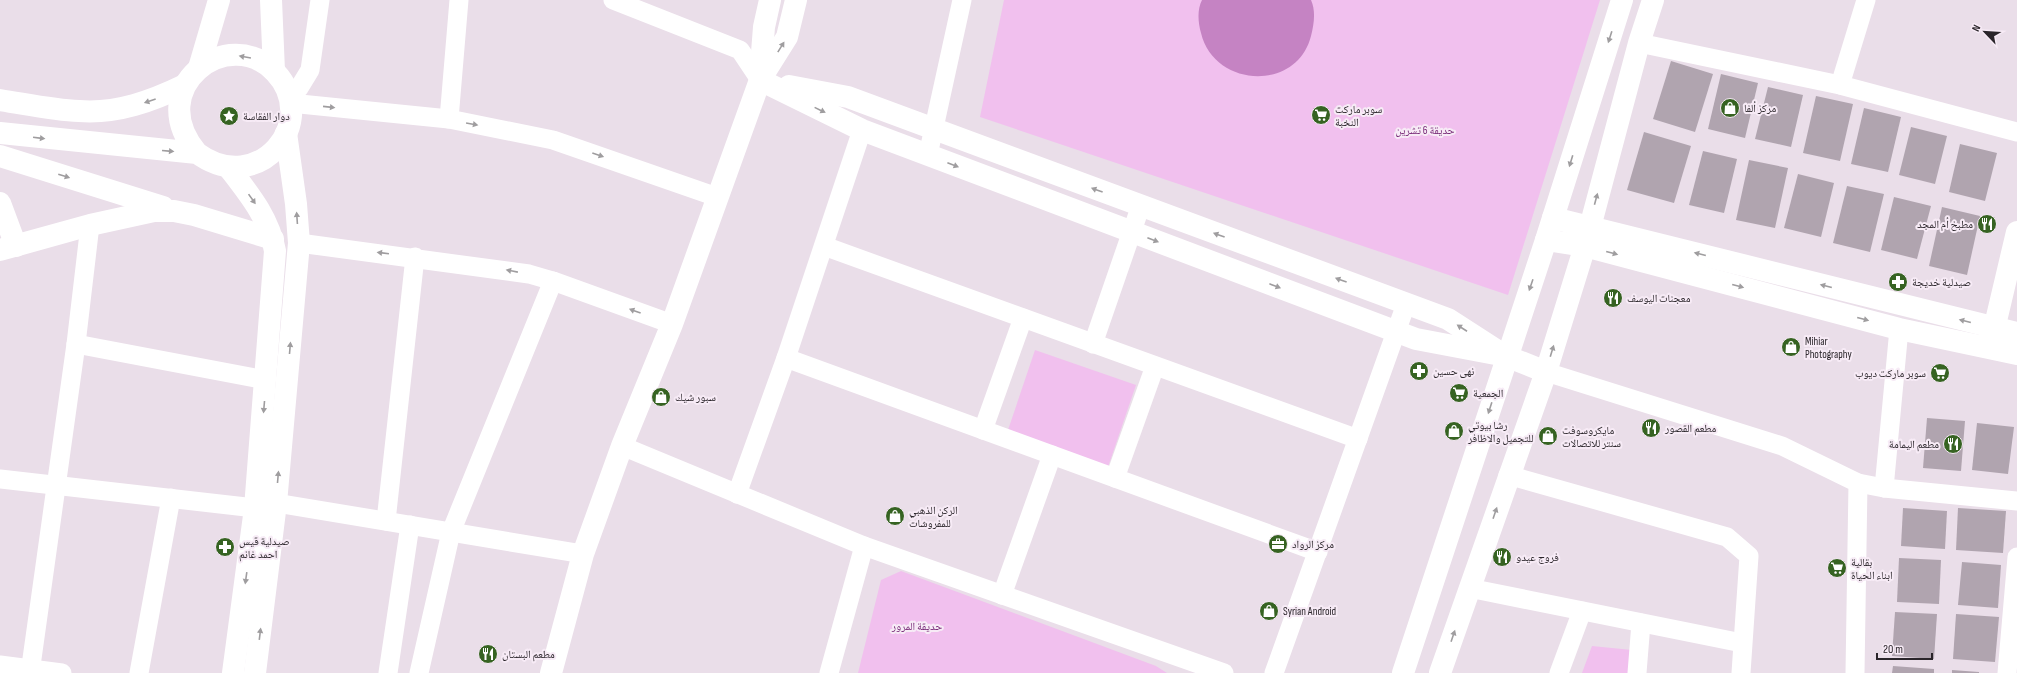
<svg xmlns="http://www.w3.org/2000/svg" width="2017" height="673" font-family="'Sofia Sans Condensed','Noto Naskh Arabic',sans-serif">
<rect width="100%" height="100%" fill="#eadee9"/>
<!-- green -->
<g fill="#f1c0ee">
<path d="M1004 0H1600L1508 295 980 117Z"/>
<path d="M1035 350 1136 385 1108 467 1007 433Z"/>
<path d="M901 571 1156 666 1167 673H858L881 580Z"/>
<path d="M1592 646 1632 650 1630 673H1582Z"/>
</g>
<!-- water -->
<path fill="#c583c3" d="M1202 0H1311C1316 11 1314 24 1311 36 1297 92 1214 88 1201 33 1198 22 1197 10 1202 0Z"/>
<!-- building -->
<g fill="#b0a4af">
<path d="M1671 61 1713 74 1695 132 1653 119Z"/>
<path d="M1721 74 1758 83 1745 138 1708 129Z"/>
<path d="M1768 87 1803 95 1791 147 1755 139Z"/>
<path d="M1816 96 1853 104 1840 161 1803 153Z"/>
<path d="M1864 108 1901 117 1888 172 1851 164Z"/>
<path d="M1911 127 1947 136 1935 184 1899 175Z"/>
<path d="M1644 132 1691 146 1674 203 1627 190Z"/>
<path d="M1960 144 1997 153 1985 201 1949 192Z"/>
<path d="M1703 151 1737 159 1724 213 1689 205Z"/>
<path d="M1749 160 1788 168 1775 228 1736 220Z"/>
<path d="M1798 174 1834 183 1821 237 1784 228Z"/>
<path d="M1847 186 1884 194 1870 252 1833 243Z"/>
<path d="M1894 197 1931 206 1917 259 1881 250Z"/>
<path d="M1942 207 1980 216 1967 275 1929 266Z"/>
<path d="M1927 418 1965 421 1961 471 1923 468Z"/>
<path d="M1977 423 2014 427 2008 474 1972 470Z"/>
<path d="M1903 508 1947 511 1945 549 1901 546Z"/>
<path d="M1958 508 2006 511 2003 553 1956 550Z"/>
<path d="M1899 558 1941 560 1939 604 1897 602Z"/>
<path d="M1962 562 2001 565 1998 608 1958 605Z"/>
<path d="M1895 612 1937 614 1934 659 1892 656Z"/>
<path d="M1956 614 1999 617 1995 662 1953 659Z"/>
<path d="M1893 666 1934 669V673H1892Z"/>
<path d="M1952 670 1979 672V673H1952Z"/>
</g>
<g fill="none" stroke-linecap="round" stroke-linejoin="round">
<!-- street -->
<g stroke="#fff" stroke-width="19">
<path d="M613 0 740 50 760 80"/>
<path d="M1639 43 1840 85 2017 132"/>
<path d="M1840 85 1866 0"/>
<path d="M289 96 299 88 310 70 320 0"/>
<path d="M290 103 449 119 553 140 717 197"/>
<path d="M449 119 459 0"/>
<path d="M928 155 962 0"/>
<path d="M299 243 529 274 553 281 672 324"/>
<path d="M824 246 1358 439"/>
<path d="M76 344 266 380"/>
<path d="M1093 344 1141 205"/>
<path d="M786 358 1318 552"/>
<path d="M1546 372 1782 446 1858 483 1855 673"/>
<path d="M983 430 1023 318"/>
<path d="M622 446 864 546 1224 673"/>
<path d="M1508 475 1727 537 1749 556 1741 673"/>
<path d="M1115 478 1155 366"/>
<path d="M0 479 255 508"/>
<path d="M1858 483 1884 488 2017 501"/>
<path d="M1884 488 1899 329"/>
<path d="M737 494 786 358 862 130"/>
<path d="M276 503 583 554"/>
<path d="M386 521 415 257"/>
<path d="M1469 588 1742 643"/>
<path d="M1002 595 1052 455"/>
<path d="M0 665 62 673"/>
<path d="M30 673 76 344 90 225"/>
<path d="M139 673 171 498"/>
<path d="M388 673 410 525"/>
<path d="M419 673 451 532 553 281"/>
<path d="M829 673 864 546"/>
<path d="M1274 673 1406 304"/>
<path d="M1559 673 1582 611"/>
<path d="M1637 673 1641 623"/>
<path d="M2007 673 2017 557"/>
</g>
<!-- secondary -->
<g stroke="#fff" stroke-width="22">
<path d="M271 0 274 71"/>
<path d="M199 68 219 0"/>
<path d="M760 78 764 27 770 0"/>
<path d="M760 80 862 130 1416 339 1506 356 1546 372"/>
<path d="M789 86 848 97 1448 319 1496 350"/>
<path d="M0 100C26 104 53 110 79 111 117 114 152 101 185 85"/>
<path d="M0 133 197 153C258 198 322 122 275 72 228 23 142 88 197 153"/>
<path d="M0 156 163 207"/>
<path d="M229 168C249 194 269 218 275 251L255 508 233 673"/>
<path d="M0 203 16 246"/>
<path d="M1553 218 2017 333"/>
<path d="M1546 240 1585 246 1899 329 2017 354"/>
<path d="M0 250 90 225 154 211H174L194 215 273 239"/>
<path d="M1991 342 2017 232"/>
<path d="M255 673 276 503 299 243 296 204 286 133"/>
<path d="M551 673 583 554 622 446 672 324 760 80 787 37 796 0"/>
<path d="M1403 673 1546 240 1622 0"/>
<path d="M1440 673 1546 372 1585 246 1639 43 1653 0"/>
</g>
</g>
<!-- one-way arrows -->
<defs><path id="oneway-solid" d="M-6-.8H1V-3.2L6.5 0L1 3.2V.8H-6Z"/></defs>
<g fill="#9f9d9f">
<use href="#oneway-solid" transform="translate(1610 37) rotate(108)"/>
<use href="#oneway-solid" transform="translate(781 47) rotate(-58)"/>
<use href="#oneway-solid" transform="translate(245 57) rotate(-170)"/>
<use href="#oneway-solid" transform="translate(150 101) rotate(161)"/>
<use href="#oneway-solid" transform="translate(329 107) rotate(6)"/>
<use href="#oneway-solid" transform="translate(820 110) rotate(26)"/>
<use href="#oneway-solid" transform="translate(472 124) rotate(10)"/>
<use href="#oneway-solid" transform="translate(39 138) rotate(7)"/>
<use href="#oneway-solid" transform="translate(168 151) rotate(5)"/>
<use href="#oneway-solid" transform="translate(598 155) rotate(19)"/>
<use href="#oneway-solid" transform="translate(1571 161) rotate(107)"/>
<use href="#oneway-solid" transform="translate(953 165) rotate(21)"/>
<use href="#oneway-solid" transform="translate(64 176) rotate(17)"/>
<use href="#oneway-solid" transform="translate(1097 190) rotate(-160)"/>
<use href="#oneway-solid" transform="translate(252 199) rotate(55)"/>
<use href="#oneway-solid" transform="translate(1596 199) rotate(-75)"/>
<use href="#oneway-solid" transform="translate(297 218) rotate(-94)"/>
<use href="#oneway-solid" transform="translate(1219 235) rotate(-160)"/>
<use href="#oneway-solid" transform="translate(1153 240) rotate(21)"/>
<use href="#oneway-solid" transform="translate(383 253) rotate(-173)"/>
<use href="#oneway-solid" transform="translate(1612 253) rotate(15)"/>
<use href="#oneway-solid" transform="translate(1700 254) rotate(-166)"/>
<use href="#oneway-solid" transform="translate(512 271) rotate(-169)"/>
<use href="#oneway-solid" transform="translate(1341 280) rotate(-160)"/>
<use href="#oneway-solid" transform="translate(1531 285) rotate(109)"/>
<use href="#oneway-solid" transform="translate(1275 286) rotate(21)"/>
<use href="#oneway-solid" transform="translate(1738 286) rotate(15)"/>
<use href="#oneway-solid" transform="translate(1826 286) rotate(-166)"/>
<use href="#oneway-solid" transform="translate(635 311) rotate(-160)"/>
<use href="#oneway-solid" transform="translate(1863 319) rotate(15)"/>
<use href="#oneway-solid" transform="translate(1965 321) rotate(-166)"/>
<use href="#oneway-solid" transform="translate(1462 328) rotate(-147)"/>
<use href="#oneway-solid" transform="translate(290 348) rotate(-85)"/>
<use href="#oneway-solid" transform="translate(1552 351) rotate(-73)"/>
<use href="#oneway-solid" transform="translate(264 407) rotate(95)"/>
<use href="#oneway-solid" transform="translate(1490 408) rotate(108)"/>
<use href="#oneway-solid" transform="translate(278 477) rotate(-85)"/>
<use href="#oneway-solid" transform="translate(1495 513) rotate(-71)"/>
<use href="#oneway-solid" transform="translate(246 578) rotate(98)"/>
<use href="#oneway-solid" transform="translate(260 634) rotate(-83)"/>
<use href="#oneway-solid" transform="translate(1453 636) rotate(-71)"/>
</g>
<!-- icons -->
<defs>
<g id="shop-disc" transform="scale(1)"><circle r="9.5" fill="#366322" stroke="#f7ebf6"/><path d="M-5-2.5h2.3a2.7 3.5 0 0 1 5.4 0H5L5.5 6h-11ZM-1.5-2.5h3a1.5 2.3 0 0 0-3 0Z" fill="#fff"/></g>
<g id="supermarket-disc" transform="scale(1)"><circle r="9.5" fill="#366322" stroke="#f7ebf6"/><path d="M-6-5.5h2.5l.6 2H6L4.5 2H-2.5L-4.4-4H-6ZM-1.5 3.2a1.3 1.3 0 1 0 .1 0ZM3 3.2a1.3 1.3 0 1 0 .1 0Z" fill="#fff"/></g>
<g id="sight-disc" transform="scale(1)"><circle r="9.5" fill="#366322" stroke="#f7ebf6"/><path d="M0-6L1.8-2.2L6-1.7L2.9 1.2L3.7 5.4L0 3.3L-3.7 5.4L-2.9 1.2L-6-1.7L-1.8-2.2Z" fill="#fff"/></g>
<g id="restaurant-disc" transform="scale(1)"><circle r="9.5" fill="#366322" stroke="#f7ebf6"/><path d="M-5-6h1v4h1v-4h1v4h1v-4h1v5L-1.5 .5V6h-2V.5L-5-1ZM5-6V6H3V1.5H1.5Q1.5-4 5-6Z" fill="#fff"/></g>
<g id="pharmacy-disc" transform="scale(1)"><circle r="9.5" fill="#366322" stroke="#f7ebf6"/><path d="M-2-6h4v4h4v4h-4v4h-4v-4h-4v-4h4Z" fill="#fff"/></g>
<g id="office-disc" transform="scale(1)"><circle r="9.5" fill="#366322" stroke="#f7ebf6"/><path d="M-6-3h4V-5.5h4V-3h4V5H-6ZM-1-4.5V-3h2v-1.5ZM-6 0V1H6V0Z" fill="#fff"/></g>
</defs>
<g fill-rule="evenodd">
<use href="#shop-disc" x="1730" y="108"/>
<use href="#supermarket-disc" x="1321" y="115"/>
<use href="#sight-disc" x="229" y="116"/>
<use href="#restaurant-disc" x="1987" y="224"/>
<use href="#pharmacy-disc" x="1898" y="282"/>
<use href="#restaurant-disc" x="1613" y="298"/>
<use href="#shop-disc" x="1791" y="347"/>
<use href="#pharmacy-disc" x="1419" y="371"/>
<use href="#supermarket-disc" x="1940" y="373"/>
<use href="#supermarket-disc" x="1459" y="393"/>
<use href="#shop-disc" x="661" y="397"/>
<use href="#restaurant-disc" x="1651" y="428"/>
<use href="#shop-disc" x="1454" y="431"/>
<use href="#shop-disc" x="1548" y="436"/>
<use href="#restaurant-disc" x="1953" y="444"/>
<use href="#shop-disc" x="895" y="516"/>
<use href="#office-disc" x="1278" y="544"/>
<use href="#pharmacy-disc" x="225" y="547"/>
<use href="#restaurant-disc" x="1502" y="557"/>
<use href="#supermarket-disc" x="1837" y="568"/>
<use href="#shop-disc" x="1269" y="611"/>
<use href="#restaurant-disc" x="488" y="654"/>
</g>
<g text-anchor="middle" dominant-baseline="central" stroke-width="4" stroke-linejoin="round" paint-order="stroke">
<!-- poi labels -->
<g font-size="11" fill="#2a252a" stroke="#f7ebf6" text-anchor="start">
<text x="1744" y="108">مركز ألفا</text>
<text x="1335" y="109">سوبر ماركت<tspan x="1335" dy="13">النخبة</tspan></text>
<text x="243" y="116">دوار الفقاسة</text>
<text x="1973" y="224" text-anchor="end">مطبخ أم المجد</text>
<text x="1912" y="282">صيدلية خديجة</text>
<text x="1627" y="298">معجنات اليوسف</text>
<text x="1805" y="341">Mihiar<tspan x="1805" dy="13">Photography</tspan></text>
<text x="1433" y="371">نهى حسين</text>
<text x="1926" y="373" text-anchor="end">سوبر ماركت ديوب</text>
<text x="1473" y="393">الجمعية</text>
<text x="675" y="397">سبور شيك</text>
<text x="1468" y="425">رشا بيوتي<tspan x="1468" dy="13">للتجميل والاظافر</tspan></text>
<text x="1665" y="428">مطعم القصور</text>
<text x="1562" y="430">مايكروسوفت<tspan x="1562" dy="13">سنتر للاتصالات</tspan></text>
<text x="1939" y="444" text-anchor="end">مطعم اليمامة</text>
<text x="909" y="510">الركن الذهبي<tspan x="909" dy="13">للمفروشات</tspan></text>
<text x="239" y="541">صيدلية قيس<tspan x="239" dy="13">احمد غانم</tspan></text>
<text x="1292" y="544">مركز الرواد</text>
<text x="1516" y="557">فروج عيدو</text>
<text x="1851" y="562">بقالية<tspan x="1851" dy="13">ابناء الحياة</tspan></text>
<text x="1283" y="611">Syrian Android</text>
<text x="502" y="654">مطعم البستان</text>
</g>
<!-- park labels -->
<g font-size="11" fill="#772977" stroke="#f7ebf6">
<text x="1425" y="130">حديقة 6 تشرين</text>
<text x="917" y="626">حديقة المرور</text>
</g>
</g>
<!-- north arrow -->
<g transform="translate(1985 32) rotate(295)" stroke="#f7ebf6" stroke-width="3" paint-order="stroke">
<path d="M0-3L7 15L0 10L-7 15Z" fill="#2a252a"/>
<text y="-6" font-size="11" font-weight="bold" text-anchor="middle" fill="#2a252a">N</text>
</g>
<!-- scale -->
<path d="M1877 653v6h55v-6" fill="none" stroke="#2a252a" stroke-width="2"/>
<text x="1883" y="653" font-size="12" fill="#2a252a" stroke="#f7ebf6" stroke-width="3" paint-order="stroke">20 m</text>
</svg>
